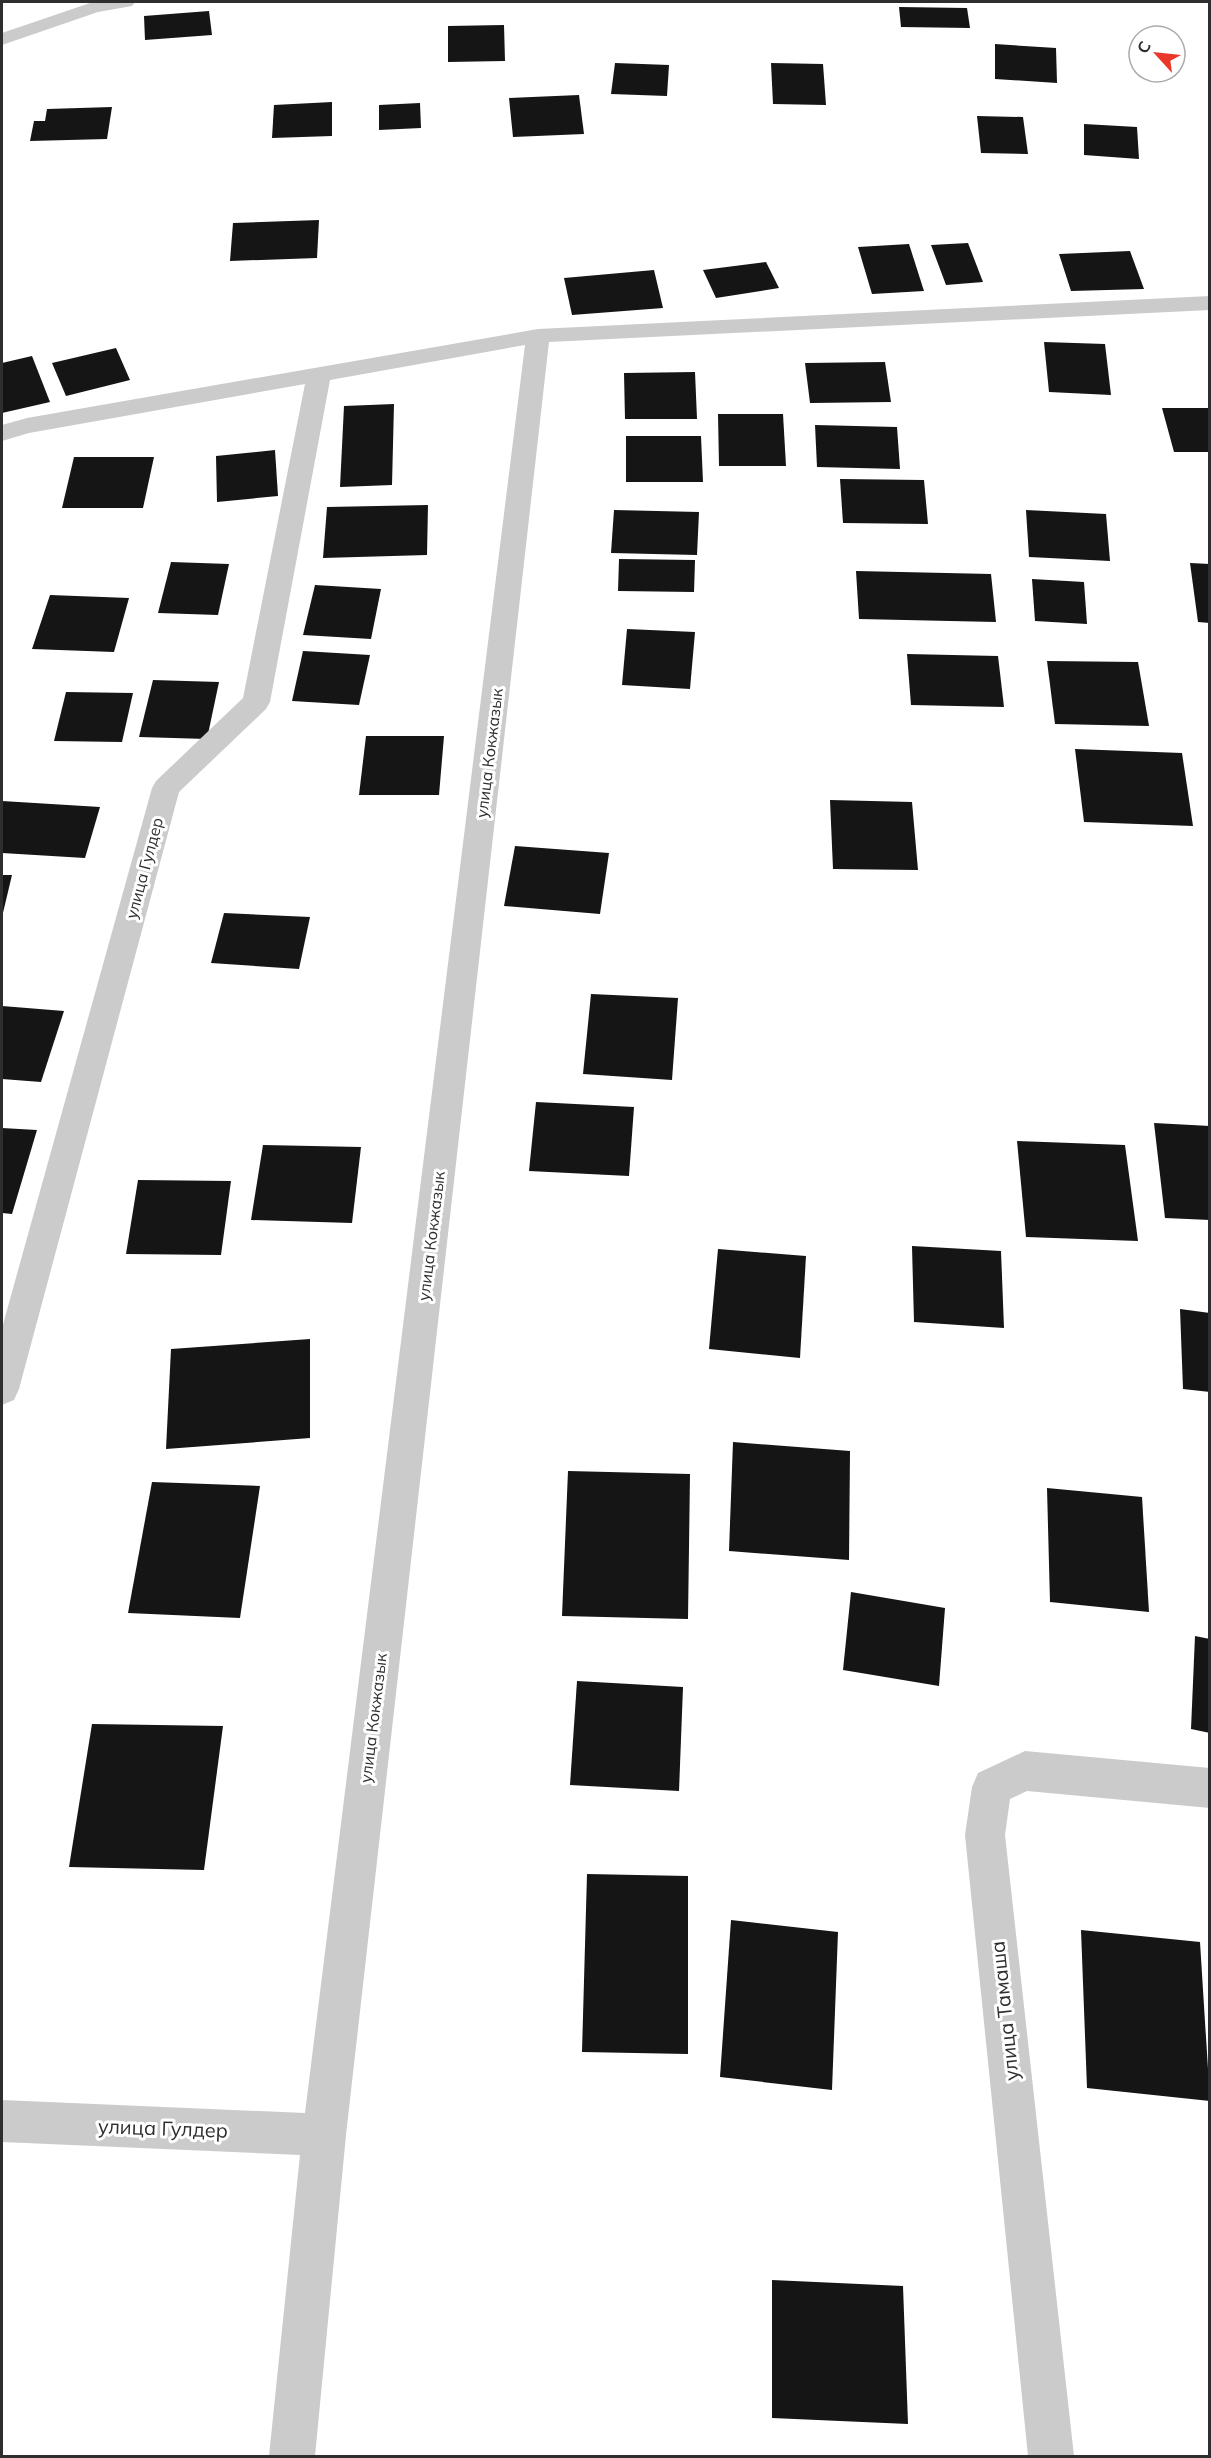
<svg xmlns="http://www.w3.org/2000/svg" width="1211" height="2458" font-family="Mulish,sans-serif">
<rect width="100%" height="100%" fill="#fff"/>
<!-- building -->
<g fill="#151515">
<path d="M899 7 967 8 970 28 901 27Z"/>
<path d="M209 11 212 35 145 40 144 16Z"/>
<path d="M504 25 505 61 448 62V26Z"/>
<path d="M995 44 1056 48 1057 83 995 79Z"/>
<path d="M615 63 669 65 667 96 611 94Z"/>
<path d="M771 63 823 64 826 105 773 104Z"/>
<path d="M579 95 584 134 513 137 509 98Z"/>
<path d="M332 102V136L272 138 274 105Z"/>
<path d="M420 103 421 128 379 130V105Z"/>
<path d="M112 107 107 139 30 141 34 121H45L47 109Z"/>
<path d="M977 116 1023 117 1028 154 981 153Z"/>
<path d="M1084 124 1137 127 1139 159 1084 155Z"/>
<path d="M319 220 317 258 230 261 233 223Z"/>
<path d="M968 243 983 282 946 285 931 245Z"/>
<path d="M909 244 924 291 872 294 858 247Z"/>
<path d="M1130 251 1144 289 1071 291 1059 254Z"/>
<path d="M766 262 779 288 716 298 703 270Z"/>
<path d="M654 270 663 308 572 315 564 278Z"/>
<path d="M1044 342 1105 344 1111 395 1049 392Z"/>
<path d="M116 348 130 380 66 396 52 363Z"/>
<path d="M32 356 50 402 2 413V363Z"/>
<path d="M885 362 891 402 810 403 805 363Z"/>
<path d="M695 372 697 419H625L624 373Z"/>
<path d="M394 404 392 485 340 487 344 406Z"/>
<path d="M1162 408H1210V452H1174Z"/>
<path d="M718 414H783L786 466H719Z"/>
<path d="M815 425 897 427 900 469 817 467Z"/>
<path d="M626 436H701L703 482H626Z"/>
<path d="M275 450 278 496 217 502 216 456Z"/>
<path d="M74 457H154L143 508H62Z"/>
<path d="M840 479 924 480 928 524 843 523Z"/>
<path d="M428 505 427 555 323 558 327 507Z"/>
<path d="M614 510 699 512 697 555 611 553Z"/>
<path d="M1026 510 1106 514 1110 561 1029 557Z"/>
<path d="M619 559 695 560 694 592 618 591Z"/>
<path d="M171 562 229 564 218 615 158 613Z"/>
<path d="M1190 563 1210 564V623L1198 622Z"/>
<path d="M856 571 991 574 996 622 859 619Z"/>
<path d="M1032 579 1084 582 1087 624 1035 621Z"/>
<path d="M315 585 381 589 371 639 303 635Z"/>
<path d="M50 595 129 598 114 652 32 649Z"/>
<path d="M627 629 695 632 690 689 622 685Z"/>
<path d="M303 651 370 655 359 705 292 701Z"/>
<path d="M907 654 998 656 1004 707 911 705Z"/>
<path d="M1047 661 1138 662 1149 726 1055 724Z"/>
<path d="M153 680 219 682 207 739 139 737Z"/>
<path d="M66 692 133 693 122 742 54 741Z"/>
<path d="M366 736H444L439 795H359Z"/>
<path d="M1075 749 1182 753 1193 826 1084 822Z"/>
<path d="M830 800 912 802 918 870 833 869Z"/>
<path d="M2 801 100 807 85 858 2 853Z"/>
<path d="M515 846 609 853 600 914 504 906Z"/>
<path d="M2 875H12L2 917Z"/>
<path d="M224 913 310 917 299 969 211 963Z"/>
<path d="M591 994 678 998 672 1080 583 1074Z"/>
<path d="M2 1006 64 1011 41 1082 2 1079Z"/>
<path d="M536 1102 634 1107 629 1176 529 1171Z"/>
<path d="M1154 1123 1210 1126V1220L1165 1218Z"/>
<path d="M2 1128 37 1130 12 1214 2 1213Z"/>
<path d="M1017 1141 1125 1145 1138 1241 1026 1237Z"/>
<path d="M263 1145 361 1147 352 1223 251 1220Z"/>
<path d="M138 1180 231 1181 221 1255 126 1254Z"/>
<path d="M912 1246 1001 1251 1004 1328 914 1322Z"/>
<path d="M718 1249 806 1256 800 1358 709 1349Z"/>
<path d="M1180 1309 1210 1313V1392L1183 1389Z"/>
<path d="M310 1339V1438L166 1449 171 1349Z"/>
<path d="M733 1442 850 1451 849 1560 729 1551Z"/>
<path d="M568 1471 690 1474 688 1619 562 1616Z"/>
<path d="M152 1482 260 1486 240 1618 128 1613Z"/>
<path d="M1047 1488 1142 1497 1149 1612 1050 1602Z"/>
<path d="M851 1592 945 1608 939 1686 843 1670Z"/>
<path d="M1195 1636 1210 1639V1733L1191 1729Z"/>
<path d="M577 1681 683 1687 679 1791 570 1785Z"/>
<path d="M92 1724 223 1726 204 1870 69 1867Z"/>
<path d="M587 1874 688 1876V2054L582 2052Z"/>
<path d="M731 1920 838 1932 832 2090 720 2077Z"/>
<path d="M1081 1930 1200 1942 1210 2101 1087 2088Z"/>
<path d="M772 2280 903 2286 908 2424 772 2418Z"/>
</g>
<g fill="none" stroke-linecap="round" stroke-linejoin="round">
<!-- street -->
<g fill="#cbcbcb" fill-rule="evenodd">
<path d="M93 2H135L132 6 98 12 2 45V33Z"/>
<path d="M1210 296V310L549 342 346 2135 315 2456H269L300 2155 2 2142V2100L305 2113 525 345 330 380 270 702 266 709 179 792 19 1389 14 1400 2 1405V1328L152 788 156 781 243 698 305 384 29 433 2 441V425L27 418 538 329Z"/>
<path d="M1025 1751 1210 1768V1808L1027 1791 1010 1799 1005 1835 1074 2456H1028L965 1835 972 1787 978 1773Z"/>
</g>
</g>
<g text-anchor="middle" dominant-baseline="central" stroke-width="6" stroke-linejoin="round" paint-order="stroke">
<!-- street labels -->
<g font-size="16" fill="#2e2e2e" stroke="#fff">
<text transform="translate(489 753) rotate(-83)">улица Кокжазык</text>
<text transform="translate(144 868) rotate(-75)">улица Гулдер</text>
<text transform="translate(431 1236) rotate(-83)">улица Кокжазык</text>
<text transform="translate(373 1718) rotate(-83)">улица Кокжазык</text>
</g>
<!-- near-street labels -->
<g font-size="20" fill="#2e2e2e" stroke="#fff">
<text transform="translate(1004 2011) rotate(-96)">улица Тамаша</text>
<text transform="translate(163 2128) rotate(2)">улица Гулдер</text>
</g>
</g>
<!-- border -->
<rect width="1211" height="2458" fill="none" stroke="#2e2e2e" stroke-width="6"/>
<!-- north arrow -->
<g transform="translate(1157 54) rotate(297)"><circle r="28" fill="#ffffff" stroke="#ababab" stroke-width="1.5"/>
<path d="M0-4.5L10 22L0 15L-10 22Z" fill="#ea372a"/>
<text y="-9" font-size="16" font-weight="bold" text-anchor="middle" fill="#2e2e2e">С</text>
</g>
</svg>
